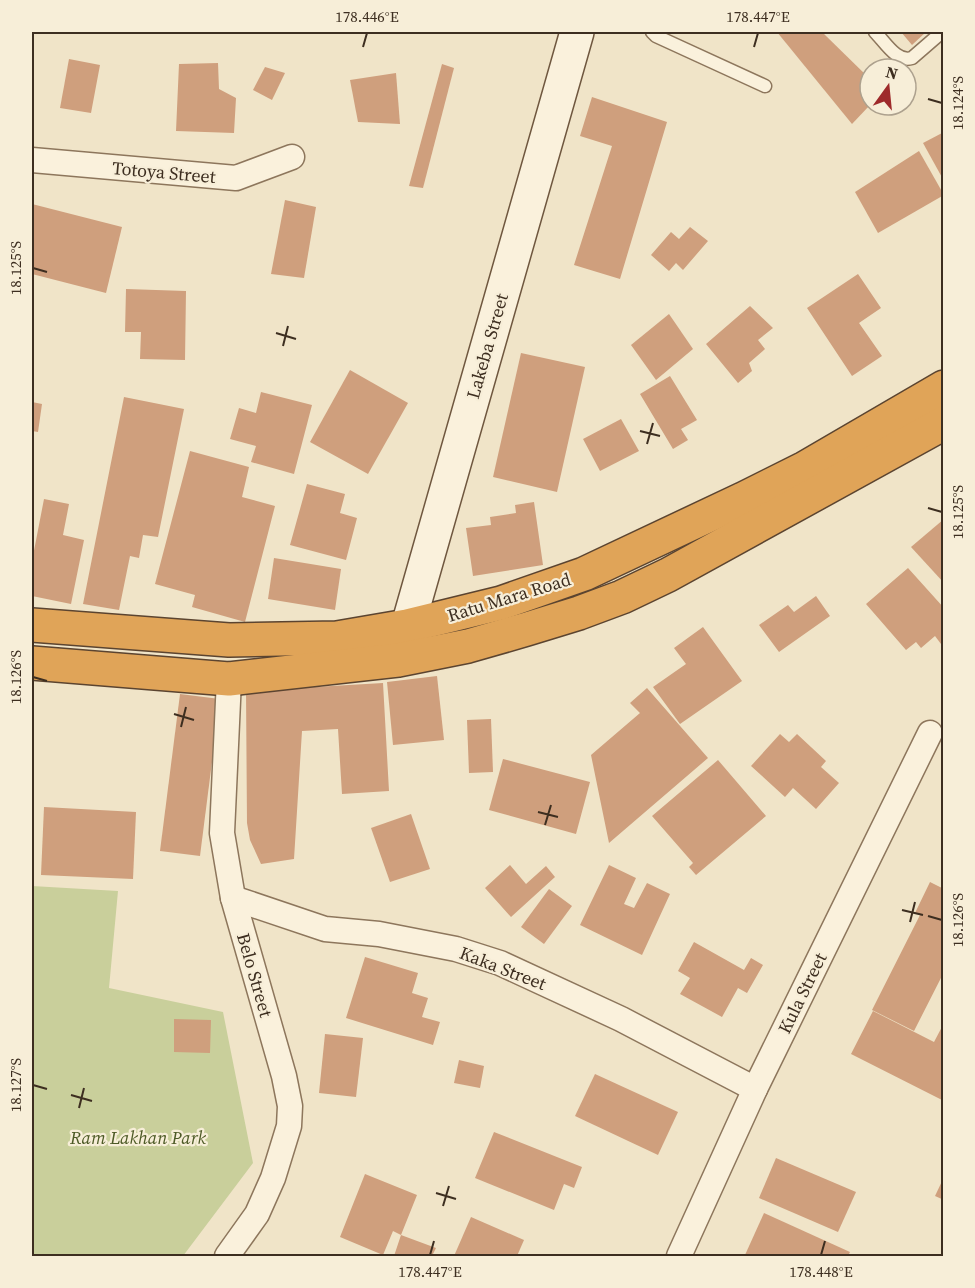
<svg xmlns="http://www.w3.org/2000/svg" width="975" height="1288" font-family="'Source Serif 4',serif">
<rect width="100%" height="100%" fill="#f0e4c8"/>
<!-- green -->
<path fill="#c9cf9b" d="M32 886 118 891 109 988 223 1012 253 1163 183 1256H32Z"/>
<!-- building -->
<g fill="#cf9f7d">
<path d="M777 32H822L870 79V105L852 124Z"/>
<path d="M901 32H926L912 45Z"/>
<path d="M69 59 100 65 91 113 60 108Z"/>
<path d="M218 63 219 89 236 98 234 133 176 131 179 64Z"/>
<path d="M442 64 454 68 423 188 409 186Z"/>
<path d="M265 67 285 73 272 100 253 90Z"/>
<path d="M396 73 400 124 358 122 350 80Z"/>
<path d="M592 97 667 122 620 279 574 265 612 146 580 136Z"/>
<path d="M944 132V181L923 143Z"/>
<path d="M919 151 944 195 878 233 855 192Z"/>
<path d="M285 200 316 207 304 278 271 274Z"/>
<path d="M32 204 122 227 106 293 32 274Z"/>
<path d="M690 227 708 241 683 270 676 263 669 271 651 255 671 232 679 239Z"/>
<path d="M858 274 881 308 859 323 882 356 852 376 807 308Z"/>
<path d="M126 289 186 291 185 360 140 359 141 332H125Z"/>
<path d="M750 306 773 328 758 340 765 349 749 363 752 371 738 383 706 344Z"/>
<path d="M669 314 693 349 656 380 631 345Z"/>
<path d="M521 353 585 367 557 492 493 477Z"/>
<path d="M350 370 408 403 368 474 310 442Z"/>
<path d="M670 376 697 420 681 429 688 440 673 449 640 394Z"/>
<path d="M261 392 312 405 294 474 251 462 256 446 230 439 239 408 256 413Z"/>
<path d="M124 397 184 409 158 537 143 535 139 558 130 556 119 610 83 604Z"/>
<path d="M32 402 42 404 38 432 32 431Z"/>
<path d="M621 419 639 451 600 471 583 439Z"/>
<path d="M190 451 249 467 242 497 275 506 245 622 192 607 195 595 155 584Z"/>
<path d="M307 484 345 494 340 513 357 518 346 560 290 545Z"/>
<path d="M44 499 69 504 63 535 84 540 71 604 32 596V561Z"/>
<path d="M534 502 543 565 473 576 466 528 491 525 490 517 516 513 515 505Z"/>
<path d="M944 519V583L911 547Z"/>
<path d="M274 558 341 569 335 610 268 599Z"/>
<path d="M908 568 944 608V641L941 644 935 636 921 648 916 642 906 650 866 604Z"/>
<path d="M816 596 830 616 779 652 759 625 788 605 794 612Z"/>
<path d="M703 627 742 681 680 724 653 687 686 664 674 648Z"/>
<path d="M437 676 444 740 393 745 387 682Z"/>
<path d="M383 683 389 791 342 794 338 729 302 731 294 859 261 864 250 840 247 823 246 691Z"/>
<path d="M647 688 708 758 609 843 591 755 640 713 630 703Z"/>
<path d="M180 694 220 699 200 856 160 851Z"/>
<path d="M491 719 493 772 469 773 467 720Z"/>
<path d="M780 734 789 742 797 734 826 761 821 767 839 783 816 809 793 788 785 797 751 766Z"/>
<path d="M503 759 590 782 576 834 489 810Z"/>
<path d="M718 760 766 816 696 875 689 867 693 863 652 816Z"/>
<path d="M44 807 136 812 133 879 41 875Z"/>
<path d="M411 814 430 869 390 882 371 828Z"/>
<path d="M510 865 526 884 546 866 555 877 511 917 485 888Z"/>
<path d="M609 865 636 878 624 904 634 908 647 883 670 894 642 955 580 925Z"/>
<path d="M930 882 944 889V972L914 1031 872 1010 920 915 915 913Z"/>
<path d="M549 889 572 906 544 944 521 927Z"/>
<path d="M694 942 744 970 751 958 763 965 747 993 738 988 722 1017 680 994 690 978 678 971Z"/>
<path d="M365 957 418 973 412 993 428 998 422 1017 440 1022 433 1045 346 1018Z"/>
<path d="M873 1011 934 1042 944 1023V1101L851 1054Z"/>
<path d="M174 1019 211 1020 210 1053 174 1052Z"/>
<path d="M325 1034 363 1038 356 1097 319 1093Z"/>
<path d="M459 1060 484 1066 480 1088 454 1083Z"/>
<path d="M595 1074 678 1112 658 1155 575 1116Z"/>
<path d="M494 1132 582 1167 574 1188 564 1184 554 1210 475 1178Z"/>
<path d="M776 1158 856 1192 838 1232 759 1198Z"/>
<path d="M365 1174 417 1195 401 1235 393 1231 383 1255 340 1237Z"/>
<path d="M944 1177V1200L935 1196Z"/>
<path d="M764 1213 850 1252 848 1256 745 1255Z"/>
<path d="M471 1217 524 1240 517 1256H454Z"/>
<path d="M401 1235 436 1248 432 1256H394Z"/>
</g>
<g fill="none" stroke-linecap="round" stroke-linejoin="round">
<!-- lane casing -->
<g stroke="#8d765c" stroke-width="15">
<g id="lane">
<path d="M652 32 656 36 765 86"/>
<path d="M875 32C885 42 897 63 912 58L942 32"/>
</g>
</g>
<!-- street casing -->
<g stroke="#8d765c" stroke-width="27">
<g id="street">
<path d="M32 160 236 178 292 157"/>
<path d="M233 898 325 929 379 934 456 949 500 963 621 1019 755 1089"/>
<path d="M227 1256 257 1214 273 1178 289 1126 290 1106 284 1076 233 898 222 833 229 679"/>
<path d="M679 1256 755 1089 930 733"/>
</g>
</g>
<!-- secondary casing -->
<g stroke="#6f573f" stroke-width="36">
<path id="secondary" d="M401 650 577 32"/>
</g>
<!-- highway casing -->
<g stroke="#5b4430" stroke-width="36">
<g id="highway">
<path d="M32 625 229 640 337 638 407 626 501 603 584 574 743 499 805 468 944 387"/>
<path d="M32 663 229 679 398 660 468 646 527 629 579 613 622 597 668 575 944 423"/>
</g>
</g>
<!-- lane -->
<use href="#lane" stroke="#faf1dc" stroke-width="12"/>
<!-- street -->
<use href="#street" stroke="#faf1dc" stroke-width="24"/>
<!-- secondary -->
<use href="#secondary" stroke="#faf1dc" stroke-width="33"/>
<!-- highway -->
<use href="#highway" stroke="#e0a458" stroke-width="33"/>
</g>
<!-- ticks -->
<path fill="none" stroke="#3d2e20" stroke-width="2" d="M363 47 367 33M754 47 758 33M928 99 942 103M33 268 47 272M276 333 296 339M283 346 288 326M640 431 660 436M647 444 653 423M928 508 942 512M33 677 47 681M174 714 194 720M181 727 186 707M538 812 558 817M545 825 551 805M902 910 923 915M928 916 942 920M910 922 915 902M33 1085 47 1089M71 1095 92 1101M79 1108 84 1088M436 1193 456 1199M443 1206 449 1186M430 1255 434 1241M821 1255 825 1241"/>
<g text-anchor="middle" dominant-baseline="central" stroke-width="4.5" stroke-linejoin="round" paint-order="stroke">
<!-- street labels -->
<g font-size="18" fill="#3d2e20" stroke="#f7eed8">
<text transform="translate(164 172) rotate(5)">Totoya Street</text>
<text transform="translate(487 346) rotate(-74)">Lakeba Street</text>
<text transform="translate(509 597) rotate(-17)">Ratu Mara Road</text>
<text transform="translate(503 968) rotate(21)">Kaka Street</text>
<text transform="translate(255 975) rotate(74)">Belo Street</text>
<text transform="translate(802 993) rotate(-64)">Kula Street</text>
</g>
<!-- park labels -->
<g font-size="18" font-style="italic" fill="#4d5a26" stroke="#f7eed8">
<text x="138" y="1137">Ram Lakhan Park</text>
</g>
</g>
<!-- border -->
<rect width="975" height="1288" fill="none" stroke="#f7eed8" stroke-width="66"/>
<!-- north arrow -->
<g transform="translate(888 87) rotate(15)"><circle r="28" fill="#f7eed8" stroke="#ada18e" stroke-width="1.5"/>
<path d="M0-4.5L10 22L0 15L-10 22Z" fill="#9e2a2b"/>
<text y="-9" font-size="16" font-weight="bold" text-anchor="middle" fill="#3d2e20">N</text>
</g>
<rect x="33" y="33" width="909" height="1222" fill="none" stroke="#3d2e20" stroke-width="2"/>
<g font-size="15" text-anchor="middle" fill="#3d2e20">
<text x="367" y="22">178.446°E</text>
<text x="758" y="22">178.447°E</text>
<text transform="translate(958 103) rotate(-90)" y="5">18.124°S</text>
<text transform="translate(16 268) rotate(-90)" y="5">18.125°S</text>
<text transform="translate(958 512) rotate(-90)" y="5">18.125°S</text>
<text transform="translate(16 677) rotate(-90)" y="5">18.126°S</text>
<text transform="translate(958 920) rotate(-90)" y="5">18.126°S</text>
<text transform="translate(16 1085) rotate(-90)" y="5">18.127°S</text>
<text x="430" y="1277">178.447°E</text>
<text x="821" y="1277">178.448°E</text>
</g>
</svg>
